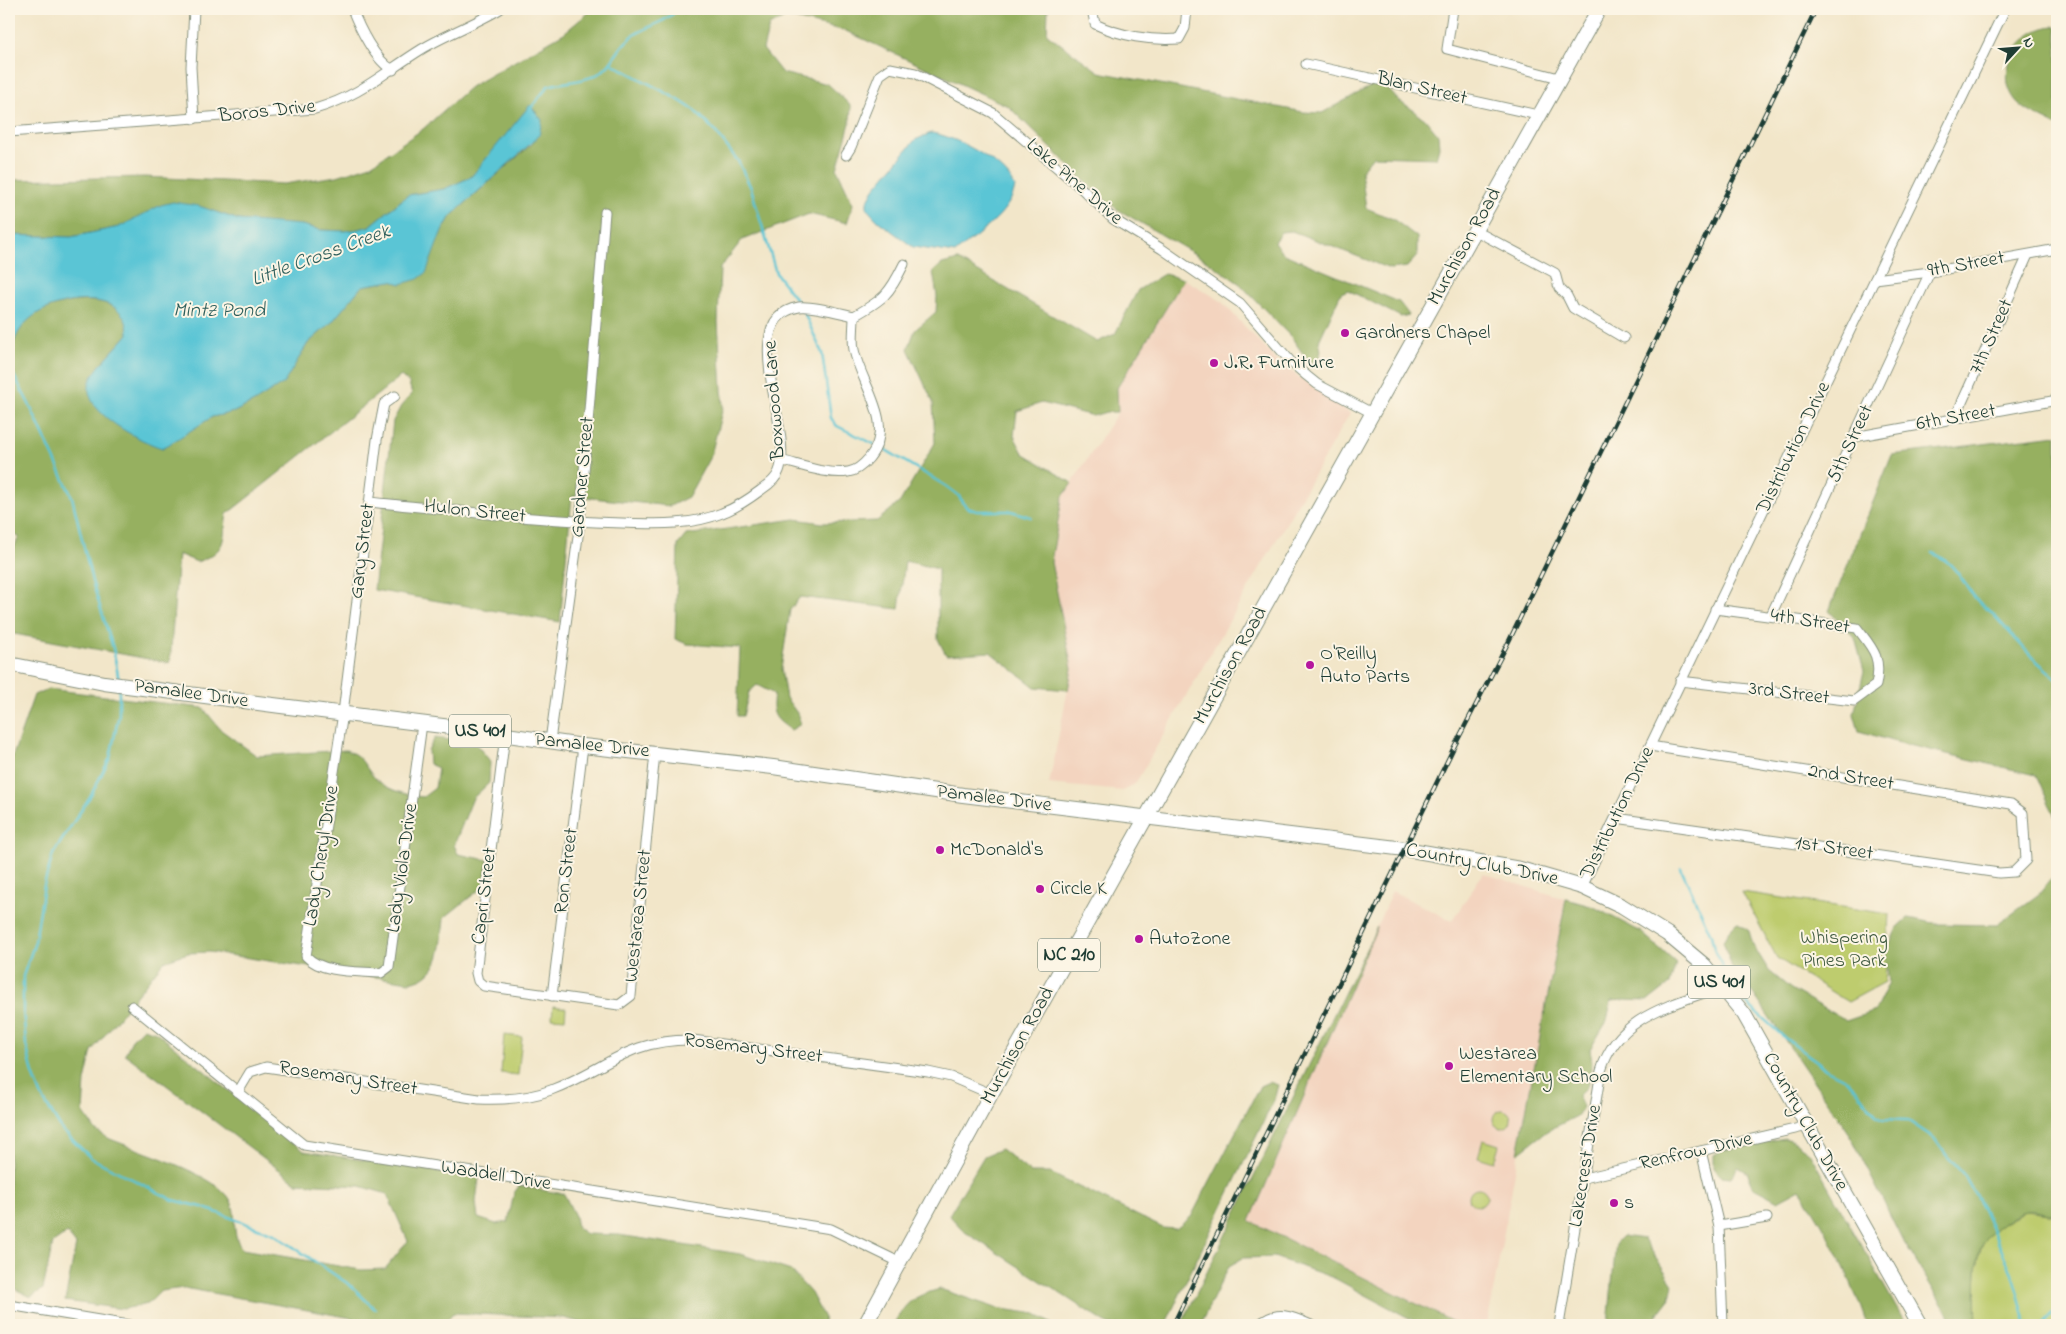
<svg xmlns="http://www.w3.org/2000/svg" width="2066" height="1334" font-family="'Indie Flower',sans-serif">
<rect width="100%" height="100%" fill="#fcf5e5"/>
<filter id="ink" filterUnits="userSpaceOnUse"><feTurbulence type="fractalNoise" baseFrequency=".02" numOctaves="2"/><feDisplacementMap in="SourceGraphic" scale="10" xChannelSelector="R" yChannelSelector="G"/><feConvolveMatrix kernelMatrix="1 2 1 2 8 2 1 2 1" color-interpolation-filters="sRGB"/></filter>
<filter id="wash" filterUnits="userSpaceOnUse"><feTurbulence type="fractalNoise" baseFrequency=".0096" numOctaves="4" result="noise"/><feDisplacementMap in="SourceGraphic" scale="20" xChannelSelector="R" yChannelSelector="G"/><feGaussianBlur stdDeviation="1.12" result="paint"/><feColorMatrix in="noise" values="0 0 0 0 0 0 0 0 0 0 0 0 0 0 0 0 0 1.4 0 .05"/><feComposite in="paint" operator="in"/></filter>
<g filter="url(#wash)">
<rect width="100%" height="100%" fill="#f2e6c9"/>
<!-- built -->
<g fill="#f3d4bf">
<path d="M1184 279 1221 301 1278 362 1350 413 1135 784 1123 791 1049 784 1072 669 1051 562 1062 498 1118 412 1117 388Z"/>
<path d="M1483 873 1565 899 1487 1325H1459L1250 1221 1392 891 1452 921Z"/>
</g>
<!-- green -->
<g fill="#becc6e" stroke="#6e8451">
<path d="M1742 892 1889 914 1885 982 1848 1002 1777 958Z"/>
<path d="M553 1006 566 1008 565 1019 552 1018Z"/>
<path d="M504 1035 522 1037 518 1075 501 1073Z"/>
<circle cx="1502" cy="1119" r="9"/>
<path d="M1483 1140 1499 1145 1494 1162 1478 1157Z"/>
<circle cx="1478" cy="1197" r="9"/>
<path d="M2025 1211 2057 1215V1325H1977C1976 1306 1975 1265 1981 1248 1987 1229 2010 1219 2025 1211Z"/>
</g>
<!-- forest -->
<g fill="#96b061" stroke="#5a764a">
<path d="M593 9H1048L1047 34 1099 72 1303 112 1322 113 1375 84 1387 88 1399 101 1425 119 1438 135 1439 147 1436 158 1373 156 1361 171 1366 208 1393 219 1417 237V256L1407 267 1390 269 1292 231 1281 232 1274 242 1284 254 1399 302 1409 315 1401 317 1348 290 1341 293 1319 341 1321 351 1318 362 1308 361 1292 338 1240 284 1207 261 1117 209 1099 195 1008 106 846 31 786 17 769 26 763 49 782 73 828 84 851 106 850 123 837 169 853 204 847 223 809 214 742 240 720 268 718 322 723 407 711 455 688 497 670 506 572 496 560 622 374 590 393 421 401 406 412 394 409 383 401 376 227 514C222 544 227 550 197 562L178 554 170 663 9 633V558L19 537 9 531V360C12 356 12 351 13 346 15 336 23 323 31 317 57 298 128 287 128 334 107 359 73 382 102 413L162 448 212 417 234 412 254 402 283 383 308 343 332 322 362 286 391 281 401 284 441 233 451 216 533 143 537 113 530 106 471 177 444 189 408 195 370 226 359 229 345 231 321 230 302 225 260 223 239 220 213 211 132 221 119 227 71 237 9 235V180L145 177 284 184 337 176 371 165 423 129 470 87 564 33Z"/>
<path d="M2054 26 2057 28V126C2045 119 2026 112 2017 102 1992 73 2019 29 2054 26Z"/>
<path d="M958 260 1097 342 1115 334 1138 290 1164 274 1184 279 1117 388 1118 412H1106L1093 416 1042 403 1017 411 1014 436 1023 453 1072 483 1062 498 1051 562 1072 669 1068 690 1035 687 990 652 946 655 938 639V569L905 561 899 609 800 597 790 610 781 669 786 698 797 713 801 724 791 730C774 718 771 715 774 694L757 685 749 692 743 716H737L740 648 687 644 675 639 678 545 686 535 795 519 823 523 877 521 900 502 935 443 933 402 908 349 915 330 936 312 937 296 933 272 942 264Z"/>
<path d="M2057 435V821L2036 775 1892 741 1859 731 1854 714 1864 671 1855 638 1829 611 1892 455Z"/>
<path d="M48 689 203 708 221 730 257 756 346 750C363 757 362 763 373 776 385 790 406 795 423 797L435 788 438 768 429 764 428 750 435 738 475 743 490 761 489 783 473 798 454 845 458 854 488 860 484 886 444 918C441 945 443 977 409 982L209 952 188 953 164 961 92 1051 85 1081 83 1112 96 1131 110 1139C140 1151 207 1172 227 1195 241 1212 228 1229 242 1249L361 1270 385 1269 408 1241 387 1194 360 1186 297 1183 125 1054 133 1038 143 1028 156 1032 304 1151 479 1178 476 1202 478 1218 496 1224 508 1222 514 1193 519 1186 564 1194 575 1216 577 1228 586 1234 619 1235 740 1254 791 1271 811 1293 824 1318 822 1325H591L564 1318 453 1313 442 1325H369L352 1318 184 1288 161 1291 148 1304 123 1309 65 1301 76 1245 67 1233 53 1243 43 1289 31 1297 9 1286V767L34 695Z"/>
<path d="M2057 872V1215C2048 1214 2036 1210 2026 1211 2013 1213 1986 1234 1981 1247 1975 1263 1976 1307 1977 1325H1955L1902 1239 1850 1134 1754 995 1732 968 1723 941 1729 930 1737 922 1749 931 1753 945 1769 971 1791 989 1846 1021 1875 1011 1889 982 1885 954 1897 928 1908 918 1939 924 1997 925 2039 894Z"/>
<path d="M1566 899 1594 907 1641 932 1676 963 1670 984 1648 1001 1623 1000 1611 1001 1607 1021 1590 1049 1592 1063 1587 1087 1578 1096 1583 1107 1577 1116 1547 1131 1518 1153Z"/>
<path d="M1377 927 1250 1221 1459 1325H1422L1334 1278 1274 1257 1243 1258 1229 1266 1200 1325H1181Z"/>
<path d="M1269 1082 1278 1085 1274 1100 1165 1325H1109L965 1232 949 1215 984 1156 1001 1149 1031 1173H1050L1163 1228 1176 1229 1191 1217 1260 1086Z"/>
<path d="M1784 1138 1795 1142 1809 1152 1906 1325H1867C1850 1275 1830 1234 1800 1189L1778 1201 1754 1188 1747 1172 1738 1167 1731 1177 1720 1176 1713 1168V1155L1725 1150Z"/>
<path d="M1622 1236 1644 1239 1673 1284 1670 1298 1649 1325H1608L1616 1242Z"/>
<path d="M940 1289 996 1308 1036 1314 1053 1325H893C907 1300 913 1297 940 1289Z"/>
</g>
<!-- water -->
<g fill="#5ac5d5" stroke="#3c8184">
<path d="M530 105 542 120 539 136 451 216 441 233 426 273 418 279 401 284 391 281 362 286 332 322 308 343 284 383 254 402 234 412 212 417 168 445 162 448C140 441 76 410 91 379 99 363 116 349 128 334 128 287 56 297 31 318 23 324 15 336 13 347 11 352 12 357 9 361V235L71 237 119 227 161 205 173 202 199 206 239 220 302 225 321 230 345 231 359 229 370 226 408 195 444 189 471 177Z"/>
<path d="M931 133C954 135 1007 164 1015 187 1010 215 975 236 955 253L913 247 878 221 867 209V202L874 189 915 140Z"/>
</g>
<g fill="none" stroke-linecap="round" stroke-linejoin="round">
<!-- stream -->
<g stroke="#5ac5d5" stroke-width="2.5">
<path d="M611 63 677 99 694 110 714 130 738 161 751 188 776 273 800 305"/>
<path d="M531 108 548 86C564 81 582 83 598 74 611 67 616 52 626 42 639 27 663 26 678 9"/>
<path d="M803 310 822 353 831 418 837 426 874 444"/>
<path d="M9 366 29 404 72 497 92 581 113 648 119 681"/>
<path d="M879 446 946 486 958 495 967 508 977 511H1011L1031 517"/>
<path d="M1932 553C1961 563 1966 597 1990 611L2032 657 2057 679"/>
<path d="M119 689V714L110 758 91 795 53 854 44 885 35 942 23 976V1009L26 1044 33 1074 42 1097 62 1130 91 1158 173 1200 202 1207 274 1234 350 1285 375 1309"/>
<path d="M1681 868 1711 935 1714 949 1722 963 1725 982"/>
<path d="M1735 993 1786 1039 1818 1062 1825 1069 1845 1079 1855 1088 1876 1115 1883 1119 1907 1120 1934 1138 1947 1156 1965 1176 1981 1205 2012 1273 2027 1325"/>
<path d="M2042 1325 2057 1309"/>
</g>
</g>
</g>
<g filter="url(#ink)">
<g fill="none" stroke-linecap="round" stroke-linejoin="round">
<!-- street casing -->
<g stroke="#88927e" stroke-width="11">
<g id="street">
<path d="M194 9 191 67 194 119"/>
<path d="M352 9C359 27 375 61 393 70"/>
<path d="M1092 9 1095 24C1120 36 1151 41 1179 39L1185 28 1187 9"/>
<path d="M1453 9 1447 49 1559 78"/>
<path d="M1306 64 1538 115"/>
<path d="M9 132 315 109C362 95 383 73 422 49 447 34 475 24 500 9"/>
<path d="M846 155 851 147 880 75 890 68 915 73 993 113 1081 188 1113 219 1162 249 1240 303 1292 363 1307 376 1317 384 1372 413"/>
<path d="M1474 230 1555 273 1559 288 1567 296 1573 308 1624 338"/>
<path d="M1875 279 1930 272 2057 249"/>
<path d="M854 316C884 299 889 295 904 264"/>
<path d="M395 396 384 404 377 440 343 713 306 956C322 974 358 971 381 973L389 967 422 724"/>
<path d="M1955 418 2028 255"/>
<path d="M1854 437 2052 401 2057 398"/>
<path d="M780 460C801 465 826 475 848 472 857 471 864 464 869 458 897 424 861 385 854 350 852 340 854 327 854 316"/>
<path d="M369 502C453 510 537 521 622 523 655 524 691 526 722 513 736 508 749 499 761 490 767 486 777 478 779 471 795 431 734 318 799 307 812 305 840 313 854 316"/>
<path d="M1771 615 1930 272"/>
<path d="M1680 681 1854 701 1876 685C1882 657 1873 649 1857 628L1715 609"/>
<path d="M505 735 476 973 478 981 484 986 619 1005 631 996 655 753"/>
<path d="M550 741 580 522 605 212"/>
<path d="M1616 818 1999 873 2014 872 2026 860 2023 813 2011 804 1650 746"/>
<path d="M1582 887 2005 9"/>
<path d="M552 996 583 746"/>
<path d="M132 1006 304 1145 831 1229 899 1262"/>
<path d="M238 1092 250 1072 266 1067 479 1099C504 1100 528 1099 551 1090 607 1069 627 1039 693 1040L928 1072 951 1077 991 1094"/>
<path d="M1701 1151 1719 1226 1723 1325"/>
<path d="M1584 1178 1808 1126"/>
<path d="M1719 1226 1767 1218"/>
<path d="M9 1305 129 1325"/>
<path d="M1259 1325C1276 1309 1292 1316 1311 1325"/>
<path d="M1559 1325 1601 1071C1618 1014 1674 1005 1723 986"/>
</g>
</g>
<!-- primary casing -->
<g stroke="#88927e" stroke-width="16">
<g id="primary">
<path d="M9 664 104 683 281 706 459 728 583 746 773 767 963 795 1405 849 1520 869 1582 887 1622 906 1667 934 1704 965 1744 1014 1920 1325"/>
<path d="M865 1325 991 1094 1599 9"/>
</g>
</g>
<!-- street -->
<use href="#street" stroke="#fff" stroke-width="9"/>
<!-- primary -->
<use href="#primary" stroke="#fff" stroke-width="14"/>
<!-- rail casing -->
<g stroke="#1f3d34" stroke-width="4.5">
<path id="rail" d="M1173 1325 1454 747 1509 641 1816 9"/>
</g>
<!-- rail -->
<use href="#rail" stroke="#fcf5e5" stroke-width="2.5" stroke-dasharray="8" stroke-linecap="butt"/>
</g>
</g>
<!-- markers -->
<g fill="#b5179e" stroke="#fcf5e5" stroke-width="2">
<circle cx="1345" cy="333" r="5"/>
<circle cx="1214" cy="363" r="5"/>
<circle cx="1310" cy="665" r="5"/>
<circle cx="940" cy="850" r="5"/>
<circle cx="1040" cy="889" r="5"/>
<circle cx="1139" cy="939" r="5"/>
<circle cx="1449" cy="1066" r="5"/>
<circle cx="1614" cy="1203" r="5"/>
</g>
<g text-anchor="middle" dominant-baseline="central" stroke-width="4" stroke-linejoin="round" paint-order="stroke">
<!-- shield labels -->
<g fill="#fcf5e5" stroke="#617469" stroke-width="1">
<rect x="449" y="714.5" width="62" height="33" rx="4"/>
<rect x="1038" y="938.5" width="62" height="33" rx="4"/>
<rect x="1688" y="965.5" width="62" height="33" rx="4"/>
</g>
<g font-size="19" font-weight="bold" fill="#1f3d34">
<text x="480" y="731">US 401</text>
<text x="1069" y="955">NC 210</text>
<text x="1719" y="982">US 401</text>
</g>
<!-- street labels -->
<g font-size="20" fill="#1f3d34" stroke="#fcf5e5">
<text transform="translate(1422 89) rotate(13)">Blan Street</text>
<text transform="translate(267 112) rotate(-6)">Boros Drive</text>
<text transform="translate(1074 182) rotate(41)">Lake Pine Drive</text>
<text transform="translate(1465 247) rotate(-61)">Murchison Road</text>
<text transform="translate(1966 265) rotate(-10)">9th Street</text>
<text transform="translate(1992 337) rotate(-66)">7th Street</text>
<text transform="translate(775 400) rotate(-94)">Boxwood Lane</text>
<text transform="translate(1956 418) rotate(-10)">6th Street</text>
<text transform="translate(1851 444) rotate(-65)">5th Street</text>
<text transform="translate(1794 448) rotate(-64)">Distribution Drive</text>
<text transform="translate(583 477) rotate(-85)">Gardner Street</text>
<text transform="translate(475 512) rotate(6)">Hulon Street</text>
<text transform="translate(363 551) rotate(-83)">Gary Street</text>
<text transform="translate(1810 622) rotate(9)">4th Street</text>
<text transform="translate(1231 666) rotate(-61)">Murchison Road</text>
<text transform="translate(191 694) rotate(8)">Pamalee Drive</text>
<text transform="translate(1789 694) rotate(7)">3rd Street</text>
<text transform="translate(592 746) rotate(6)">Pamalee Drive</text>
<text transform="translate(1851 778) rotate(9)">2nd Street</text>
<text transform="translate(994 799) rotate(7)">Pamalee Drive</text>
<text transform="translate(1618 813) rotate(-64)">Distribution Drive</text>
<text transform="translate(1834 849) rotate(8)">1st Street</text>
<text transform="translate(322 856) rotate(-81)">Lady Cheryl Drive</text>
<text transform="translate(1482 865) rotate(11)">Country Club Drive</text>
<text transform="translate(403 868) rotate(-82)">Lady Viola Drive</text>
<text transform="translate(567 871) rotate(-83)">Ron Street</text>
<text transform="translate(485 896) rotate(-83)">Capri Street</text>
<text transform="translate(639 916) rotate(-84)">Westarea Street</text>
<text transform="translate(1018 1046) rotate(-61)">Murchison Road</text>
<text transform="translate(753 1049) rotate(7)">Rosemary Street</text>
<text transform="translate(348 1079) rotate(9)">Rosemary Street</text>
<text transform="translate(1805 1122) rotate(61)">Country Club Drive</text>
<text transform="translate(1696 1152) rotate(-13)">Renfrow Drive</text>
<text transform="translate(1586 1166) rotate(-81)">Lakecrest Drive</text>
<text transform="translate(496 1176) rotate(9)">Waddell Drive</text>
</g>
<!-- poi labels -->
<g font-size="20" fill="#1f3d34" stroke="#fcf5e5" text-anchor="start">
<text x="1355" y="333">Gardners Chapel</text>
<text x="1224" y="363">J.R. Furniture</text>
<text x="1320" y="654">O'Reilly<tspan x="1320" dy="23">Auto Parts</tspan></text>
<text x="950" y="850">McDonald's</text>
<text x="1050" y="889">Circle K</text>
<text x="1149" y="939">AutoZone</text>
<text x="1459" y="1054">Westarea<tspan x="1459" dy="23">Elementary School</tspan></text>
<text x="1624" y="1203">s</text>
</g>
<!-- park labels -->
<g font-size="20" fill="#3f5a40" stroke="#fcf5e5">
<text x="1844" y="938">Whispering<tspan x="1844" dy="23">Pines Park</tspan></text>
</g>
<!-- water labels -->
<g font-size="21" font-style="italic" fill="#2e5f5c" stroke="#fcf5e5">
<text transform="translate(321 256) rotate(-20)">Little Cross Creek</text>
<text x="219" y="311">Mintz Pond</text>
</g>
</g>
<!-- margin -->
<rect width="2066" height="1334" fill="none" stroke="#fcf5e5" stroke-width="30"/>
<!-- north arrow -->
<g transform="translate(2018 48) rotate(64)" stroke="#fcf5e5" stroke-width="4" paint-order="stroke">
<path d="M0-4L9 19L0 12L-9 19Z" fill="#1f3d34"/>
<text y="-8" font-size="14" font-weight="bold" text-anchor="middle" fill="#1f3d34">N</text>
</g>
</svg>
